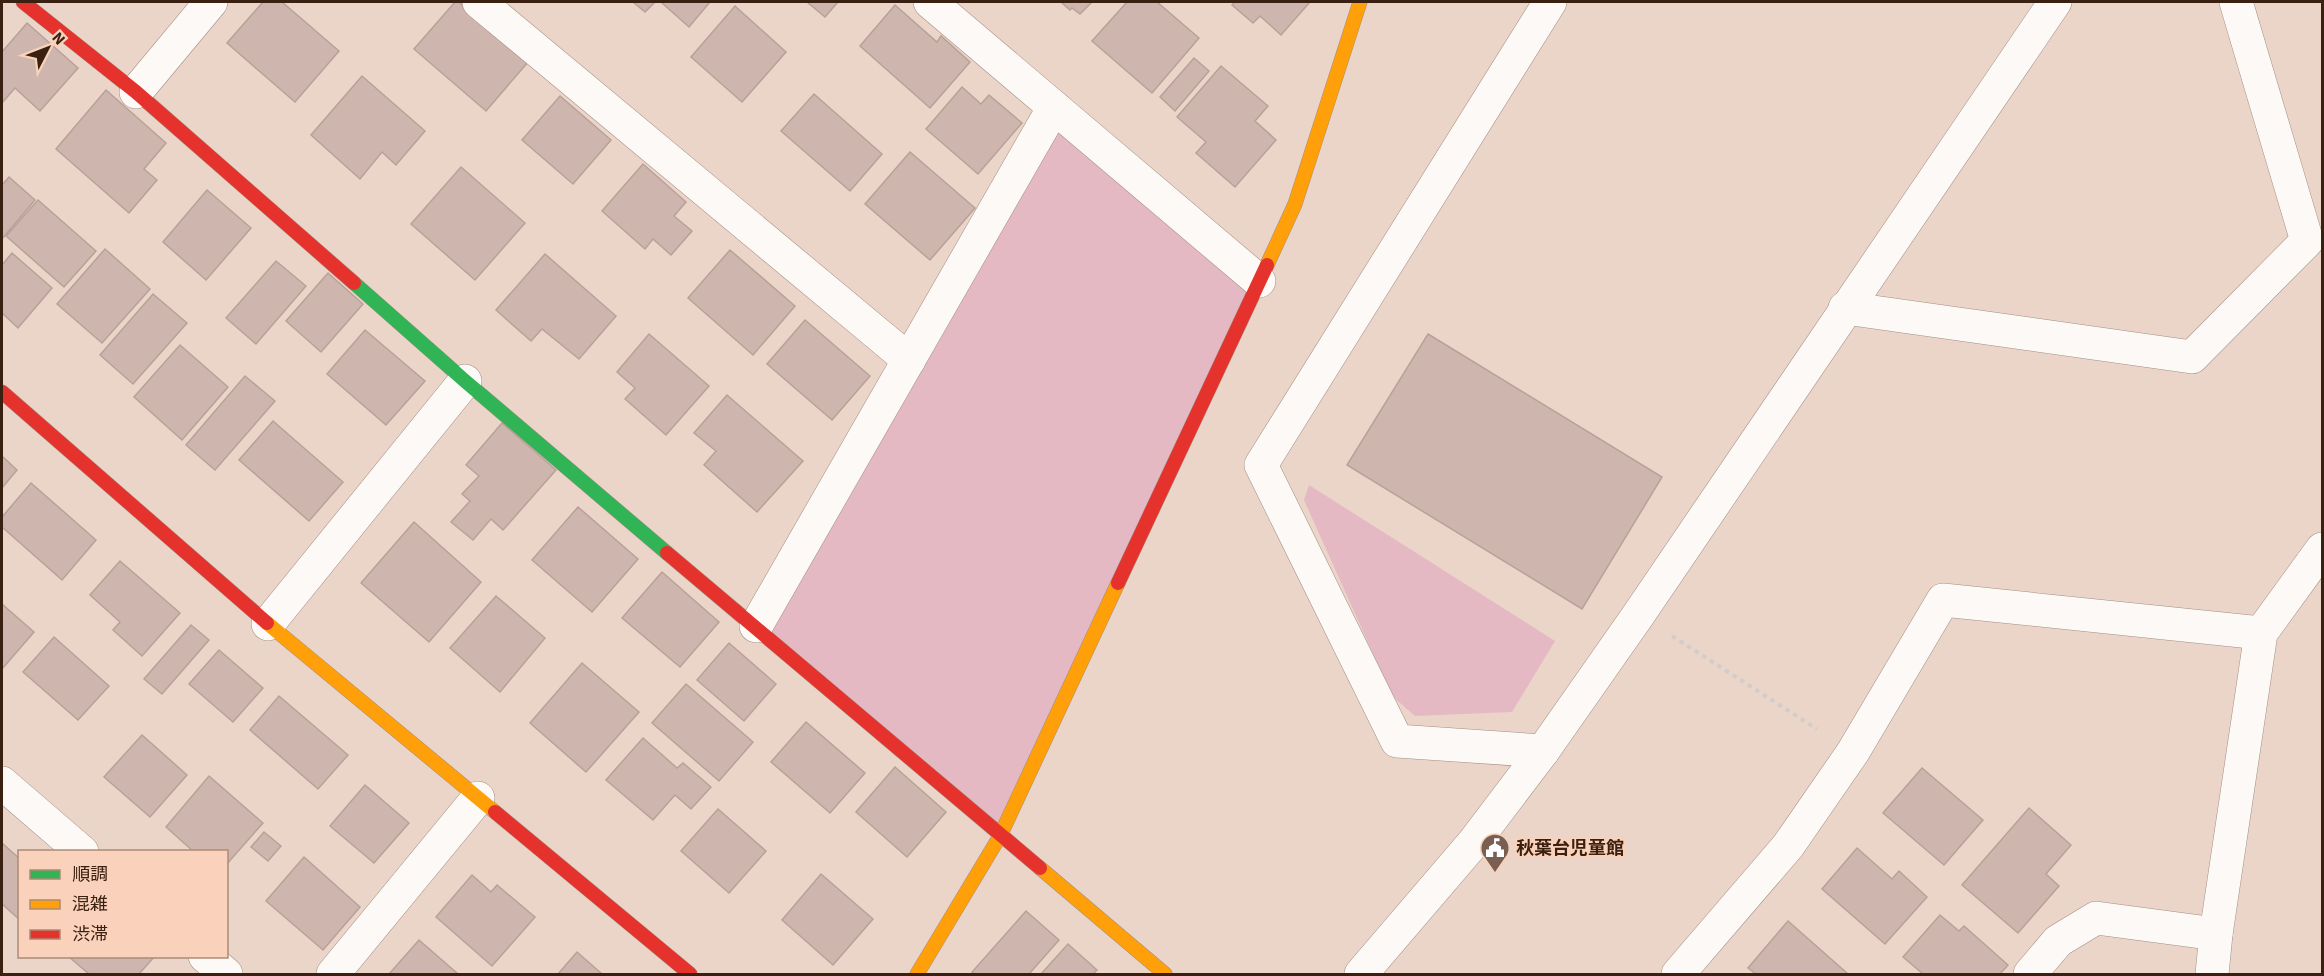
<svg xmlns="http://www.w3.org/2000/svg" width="2324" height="976" font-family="'Source Sans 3','Noto Sans JP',sans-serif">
<rect width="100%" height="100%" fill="#ebd5c9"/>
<!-- green -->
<g fill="#e4b9c3">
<path d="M1054 107 1259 281 1000 836 756 626Z"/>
<path d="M1309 485 1555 641 1512 712 1415 716 1392 696 1304 500Z"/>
</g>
<!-- building -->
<g fill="#ceb6ae" stroke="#b8a199" stroke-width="1.5">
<path d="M263 2H282L339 51 295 102 227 43Z"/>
<path d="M455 2H459L528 62 486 111 414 49Z"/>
<path d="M633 2H655L645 12Z"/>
<path d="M661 2H710L689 27Z"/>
<path d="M807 2H838L825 17Z"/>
<path d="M1061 2H1092L1080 14 1072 8 1070 10Z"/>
<path d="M1127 2H1157L1199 38 1152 93 1092 41Z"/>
<path d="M1235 2H1310L1281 35 1260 16 1253 23 1232 5Z"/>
<path d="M895 5 937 42 941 36 970 62 930 108 860 46Z"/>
<path d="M735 6 786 52 742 102 691 57Z"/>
<path d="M27 23 78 68 40 111 15 88 2 103V52Z"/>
<path d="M1194 58 1209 71 1175 111 1160 97Z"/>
<path d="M1221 66 1268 106 1255 121 1276 140 1235 187 1196 153 1206 142 1177 117Z"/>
<path d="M362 76 425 131 396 165 382 152 360 179 311 135Z"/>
<path d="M962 87 981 104 989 95 1022 123 978 174 926 129Z"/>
<path d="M106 90 166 143 144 169 157 180 129 213 56 149Z"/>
<path d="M814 94 882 154 850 191 781 131Z"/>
<path d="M560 96 611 140 573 184 522 140Z"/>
<path d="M910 152 975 208 930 260 865 204Z"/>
<path d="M643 164 686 202 674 216 692 231 671 255 653 239 645 249 602 211Z"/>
<path d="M461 167 525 223 475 280 411 224Z"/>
<path d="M9 177 35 200 2 239V185Z"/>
<path d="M207 190 251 228 206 280 163 242Z"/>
<path d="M38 200 96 251 64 287 6 236Z"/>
<path d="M105 249 150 289 102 343 57 304Z"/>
<path d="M730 250 795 306 753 355 688 298Z"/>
<path d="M12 253 52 288 18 328 2 313V265Z"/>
<path d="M545 254 616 316 579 359 542 329 531 341 496 310Z"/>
<path d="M276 261 306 286 256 344 226 318Z"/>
<path d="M328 273 363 304 321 352 286 321Z"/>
<path d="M153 294 187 323 133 384 100 355Z"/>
<path d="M805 320 870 376 832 420 767 364Z"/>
<path d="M365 330 425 381 386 425 327 374Z"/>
<path d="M649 334 709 386 666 435 625 399 635 388 617 372Z"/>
<path d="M1428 334 1662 477 1582 609 1347 465Z"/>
<path d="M180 345 228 387 182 440 134 397Z"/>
<path d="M245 376 275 401 215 470 186 445Z"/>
<path d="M727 395 803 461 757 512 704 465 716 451 694 433Z"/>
<path d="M273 421 343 482 309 521 239 460Z"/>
<path d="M502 423 556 470 503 530 491 519 473 540 451 522 470 501 462 494 479 476 466 465Z"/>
<path d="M2 456 17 470 2 488Z"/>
<path d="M31 483 96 540 62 580 2 527V517Z"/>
<path d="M578 507 638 559 592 612 532 560Z"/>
<path d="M414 522 481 582 429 642 361 583Z"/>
<path d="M120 561 180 613 142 656 113 630 120 622 90 595Z"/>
<path d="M662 572 719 622 680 667 622 618Z"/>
<path d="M496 596 545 638 500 692 450 648Z"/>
<path d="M2 604 34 632 2 669Z"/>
<path d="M191 625 209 640 162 694 144 679Z"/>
<path d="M54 637 109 686 78 720 23 672Z"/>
<path d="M729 643 776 684 744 721 697 680Z"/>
<path d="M219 650 263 688 233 722 189 684Z"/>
<path d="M582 663 639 712 586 772 530 723Z"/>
<path d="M686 684 753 742 719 781 652 723Z"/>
<path d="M279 696 348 755 318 789 250 730Z"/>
<path d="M806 722 865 773 830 813 771 762Z"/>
<path d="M142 735 187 775 150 817 104 777Z"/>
<path d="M643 738 677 768 683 763 711 787 691 809 675 795 653 820 606 780Z"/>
<path d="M895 767 946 812 907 857 856 812Z"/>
<path d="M1922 768 1983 820 1944 865 1883 813Z"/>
<path d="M209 776 263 823 226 865V852H194L166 827Z"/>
<path d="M365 785 409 823 374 863 330 826Z"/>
<path d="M2029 808 2071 845 2046 874 2059 886 2018 933 1962 885Z"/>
<path d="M718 809 766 851 729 893 681 851Z"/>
<path d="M264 832 281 846 268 861 251 847Z"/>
<path d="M2 843 20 859V920L2 904Z"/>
<path d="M1857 848 1892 879 1899 871 1927 897 1885 944 1822 889Z"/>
<path d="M304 857 360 907 323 950 266 901Z"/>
<path d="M821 874 873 919 833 965 782 920Z"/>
<path d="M472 875 491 892 497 885 535 917 492 966 436 917Z"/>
<path d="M1026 911 1059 940 1029 974H975L972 972Z"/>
<path d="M1940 915 1959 931 1964 926 2008 965 2000 974H1923L1903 957Z"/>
<path d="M1788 921 1848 974H1756L1748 968Z"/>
<path d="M419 940 458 974H389Z"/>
<path d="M1068 944 1097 970 1093 974H1041Z"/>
<path d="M577 952 602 974H558Z"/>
<path d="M68 956H155L139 974H89Z"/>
</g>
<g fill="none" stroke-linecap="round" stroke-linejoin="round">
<!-- street casing -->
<g stroke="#a38e82" stroke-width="34">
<g id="street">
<path d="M479 2 909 360"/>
<path d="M930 2 1259 281"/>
<path d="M136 92 211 2"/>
<path d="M1845 308 2192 357 2307 241 2236 2"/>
<path d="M268 624 465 381"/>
<path d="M756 626 1054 107"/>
<path d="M1543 751 1397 741 1261 465 1550 2"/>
<path d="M2 783 82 852"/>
<path d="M205 956 226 974"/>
<path d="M333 974 478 798"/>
<path d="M1361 974 1474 842 1543 751 1639 614 2055 2"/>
<path d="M1678 974 1788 846 1853 752 1943 600 2261 633"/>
<path d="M2030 974 2058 941 2096 918 2216 934"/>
<path d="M2212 974 2216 934 2261 633 2322 549"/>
</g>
</g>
<!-- fast casing -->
<g stroke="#a38e82" stroke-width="15">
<path id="fast" d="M354 283 465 381 667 553"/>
</g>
<!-- slow casing -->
<g stroke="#a38e82" stroke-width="15">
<g id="slow">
<path d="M1267 265 1295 204 1360 2"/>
<path d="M267 623 495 812"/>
<path d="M1040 868 1165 974"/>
<path d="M917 974 1000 836 1118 583"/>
</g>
</g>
<!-- jam casing -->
<g stroke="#a38e82" stroke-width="15">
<g id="jam">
<path d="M23 2 136 92 354 283"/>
<path d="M2 392 267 623"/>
<path d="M667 553 1040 868"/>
<path d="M1118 583 1267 265"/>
<path d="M495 812 690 974"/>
</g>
</g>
<!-- path -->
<path stroke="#d3ccc8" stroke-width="4" stroke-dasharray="4.5 4.5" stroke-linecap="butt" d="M1672 636 1817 729"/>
<!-- street -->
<use href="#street" stroke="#fcf9f7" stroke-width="33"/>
<!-- fast -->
<use href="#fast" stroke="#30b455" stroke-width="14"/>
<!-- slow -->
<use href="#slow" stroke="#ff9f0a" stroke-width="14"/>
<!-- jam -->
<use href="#jam" stroke="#e5322d" stroke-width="14"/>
</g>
<!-- icons -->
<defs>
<g id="civic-pin" transform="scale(1.5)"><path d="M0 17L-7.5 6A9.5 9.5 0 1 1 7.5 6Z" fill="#785f51" stroke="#fad1ba"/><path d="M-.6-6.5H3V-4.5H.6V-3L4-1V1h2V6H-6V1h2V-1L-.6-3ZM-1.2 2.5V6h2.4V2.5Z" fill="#fff"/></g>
</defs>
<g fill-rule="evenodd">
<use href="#civic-pin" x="1495" y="848"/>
</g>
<g text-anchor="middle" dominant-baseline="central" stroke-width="4.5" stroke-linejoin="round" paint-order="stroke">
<!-- poi labels -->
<g font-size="18" font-weight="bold" fill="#3a2011" stroke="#fad1ba" text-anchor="start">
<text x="1516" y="848">秋葉台児童館</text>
</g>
</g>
<!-- border -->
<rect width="2324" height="976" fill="none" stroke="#3a2011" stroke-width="6"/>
<!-- legend -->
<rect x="18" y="850" width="210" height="108" fill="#fad1ba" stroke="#ad8a76" stroke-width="1.5"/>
<rect x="30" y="870" width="30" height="9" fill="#30b455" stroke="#ad8a76" stroke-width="1.5"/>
<text x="72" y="880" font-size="18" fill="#3a2011">順調</text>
<rect x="30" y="900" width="30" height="9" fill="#ff9f0a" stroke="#ad8a76" stroke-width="1.5"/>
<text x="72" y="910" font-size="18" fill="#3a2011">混雑</text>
<rect x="30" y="930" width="30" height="9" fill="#e5322d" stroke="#ad8a76" stroke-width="1.5"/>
<text x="72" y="940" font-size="18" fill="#3a2011">渋滞</text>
<!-- north arrow -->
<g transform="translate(48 48) rotate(48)" stroke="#fad1ba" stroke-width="4.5" paint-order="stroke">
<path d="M0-4.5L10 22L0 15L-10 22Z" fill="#3a2011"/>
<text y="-9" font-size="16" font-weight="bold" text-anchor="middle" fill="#3a2011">N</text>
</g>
</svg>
